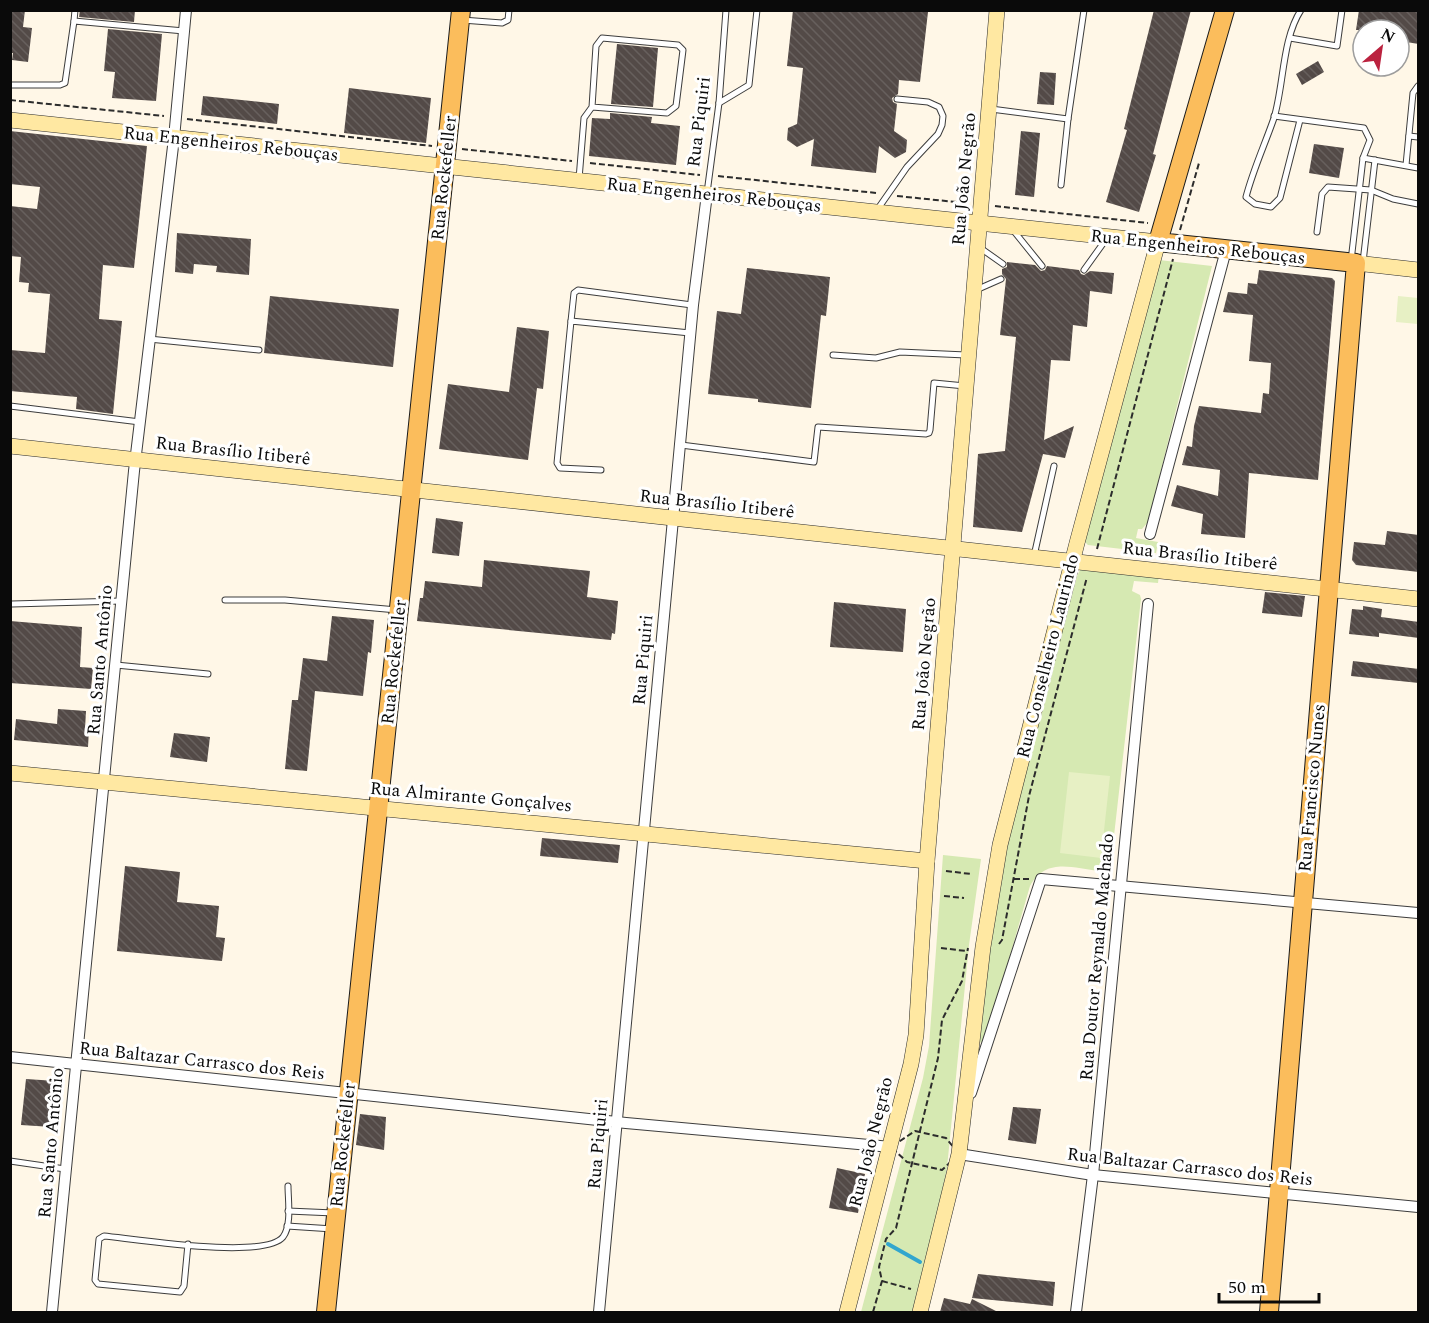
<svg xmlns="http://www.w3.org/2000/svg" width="1429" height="1323" font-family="Spectral,serif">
<defs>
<pattern id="building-back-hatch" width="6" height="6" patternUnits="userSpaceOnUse" patternTransform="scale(1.5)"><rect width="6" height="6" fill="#534a47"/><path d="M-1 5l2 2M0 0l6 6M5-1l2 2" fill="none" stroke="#67605d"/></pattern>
</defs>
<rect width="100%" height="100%" fill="#fff7e7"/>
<!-- park -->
<g fill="#d6e9b2">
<path d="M1159 260 1212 266 1148 522 1142 529H1138L1136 538 1158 542 1156 553 1088 545 1085 542Z"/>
<path d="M1087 567 1159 574 1158 583 1134 581 1132 591 1140 595 1141 599 1111 862 1105 870 1100 871C1072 868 1046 857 1030 886L998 997 983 1041 980 1043 978 1041 988 939 1004 845 1077 576 1080 570Z"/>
<path d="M943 855 981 859 969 945 947 1168 937 1216 912 1312H861L923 1078 929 1046Z"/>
</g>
<!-- pitch -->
<g fill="#e7f0c4">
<path d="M1398 296 1418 298V324L1396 322Z"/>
<path d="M1069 772 1110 776 1101 858 1060 853Z"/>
</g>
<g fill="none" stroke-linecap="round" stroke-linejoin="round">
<!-- stream -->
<path stroke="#32a6ce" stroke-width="4" d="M888 1244 920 1262"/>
</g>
<!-- building -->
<g fill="url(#building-back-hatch)">
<path d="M10 10H25L23 27 32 28 28 62 12 60 13 53H10Z"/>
<path d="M80 10H135L134 22 79 17Z"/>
<path d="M793 10H912L928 12 920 82 899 80 898 94 892 98 893 102 897 104 894 131 907 140 906 152 895 158 879 146 876 173 811 166 814 139 797 147 787 140 788 128 797 124 803 68 787 66Z"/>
<path d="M1154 10H1191L1153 154 1156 155 1139 212 1106 202 1127 130 1124 129Z"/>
<path d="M1359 10H1419V44L1399 41V30H1356Z"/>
<path d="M108 29 162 34 156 101 112 98 115 72 104 71Z"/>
<path d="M617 44 658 48 653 107 611 104Z"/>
<path d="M1318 61 1324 72 1302 85 1296 74Z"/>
<path d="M1040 72 1056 73 1054 105 1037 104Z"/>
<path d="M349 88 431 98 426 143 344 133Z"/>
<path d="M203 96 279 104 277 124 201 115Z"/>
<path d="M610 113 652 117 651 123 680 126 676 165 589 156 592 118 610 119Z"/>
<path d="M10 131 147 146 134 268 103 265 99 319 122 321 113 414 76 409 77 397 10 391V350L45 353 50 294 28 292 29 283 19 282 21 257 10 256V206L37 209 40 187 10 184Z"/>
<path d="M1021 131 1040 133 1034 197 1015 195Z"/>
<path d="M1314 144 1344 148 1339 178 1309 173Z"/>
<path d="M177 233 251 239 249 275 216 272 217 266 194 264 193 274 175 272Z"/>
<path d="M1007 262 1035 265 1041 271 1045 270 1047 266 1079 270 1081 274 1084 275 1090 271 1114 273 1112 294 1090 291 1087 327 1073 325 1070 361 1051 360 1044 440 1074 426 1065 458 1043 454 1022 532 973 527 978 454 1005 451 1016 337 1000 335 1006 279 1002 274V269L1007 267Z"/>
<path d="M747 268 830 277 826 316 821 315 811 408 758 402V399L708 394 717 311 741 314Z"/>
<path d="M1259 270 1332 278 1335 281 1318 480 1249 473 1245 538 1201 534 1203 514 1171 506 1177 485 1218 496 1220 470 1182 465 1187 446 1192 447 1194 426 1199 406 1261 413 1263 393 1269 394 1271 363 1249 361 1253 315 1223 312 1228 292 1247 294 1248 283 1257 284Z"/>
<path d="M270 296 399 309 393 367 264 353Z"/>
<path d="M517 327 549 331 543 389 537 388 528 460 439 449 448 384 509 392Z"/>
<path d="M436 518 463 522 459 556 432 553Z"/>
<path d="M1387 531 1419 535V572L1356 565 1352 560 1354 542 1385 545Z"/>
<path d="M484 560 590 571 587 597 618 601 615 634 612 633 611 640 417 621 420 598H423L425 581 482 587Z"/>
<path d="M1265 592 1305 596 1302 617 1262 613Z"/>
<path d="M834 602 906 609 903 652 830 647Z"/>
<path d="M1363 606 1382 609 1381 617 1419 622V638L1379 633V637L1349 634 1352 609 1363 610Z"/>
<path d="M332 616 374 620 371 653 368 652 363 696 315 691 307 771 285 769 292 700H298L303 658 327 661Z"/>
<path d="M10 621 82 627 80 667 93 668 91 689 10 683Z"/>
<path d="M1353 661 1419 669V683L1351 676Z"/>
<path d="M58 709 86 711 85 729H89L88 747 14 740 16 719 57 724Z"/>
<path d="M174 733 210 737 207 762 170 757Z"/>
<path d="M542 838 620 845 618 863 540 856Z"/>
<path d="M125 866 180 872 177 902 219 906 216 937 225 938 222 961 117 951Z"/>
<path d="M26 1079 56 1081 52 1127 21 1125Z"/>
<path d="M1013 1107 1041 1109 1036 1144 1008 1140Z"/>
<path d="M360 1114 386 1117 384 1150 356 1145Z"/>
<path d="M837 1168 865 1174 858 1213 829 1208Z"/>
<path d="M978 1274 1055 1282 1053 1306 972 1298Z"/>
<path d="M944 1298 970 1304 972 1299 998 1312H940Z"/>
</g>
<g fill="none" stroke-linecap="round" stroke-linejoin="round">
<!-- lane casing -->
<g stroke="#3d3d3d" stroke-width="7">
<g id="lane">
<path d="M462 20 502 23 508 20 509 10"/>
<path d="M74 21 75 10"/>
<path d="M1290 38 1337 46 1342 10"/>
<path d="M10 85H60L65 83 74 21 184 31"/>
<path d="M719 103 749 85 757 10"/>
<path d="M991 109 1068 119 1084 10"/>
<path d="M1274 116 1364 128 1370 140 1363 158 1351 261"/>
<path d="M1300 120 1280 198 1271 207 1255 204 1246 197C1253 170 1265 144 1274 118 1284 85 1282 39 1301 10"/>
<path d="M1409 136 1418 137"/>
<path d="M1363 158 1418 168"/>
<path d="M1406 165 1413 93 1418 86"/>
<path d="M579 179 584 118 592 107 596 46 602 38 678 45 683 50 676 106 667 113 592 107"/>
<path d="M1061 185 1068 119"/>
<path d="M707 193 719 103 726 10"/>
<path d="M877 210 907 167 938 134 942 125 943 116 939 107 928 102 897 99"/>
<path d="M1013 230 1042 266"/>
<path d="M1317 232 1322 194 1328 187 1371 190 1393 199 1418 204"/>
<path d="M979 247 1003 264"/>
<path d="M1363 262 1375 160"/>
<path d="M1084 270 1107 238"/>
<path d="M976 290 1001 279"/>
<path d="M571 321 574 293 578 290 692 305"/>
<path d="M149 339 259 350"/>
<path d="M833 355 876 358 900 352 966 355"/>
<path d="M10 406 140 422"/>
<path d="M681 445 814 462 818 427 926 434 929 433 930 430 934 383 965 386"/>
<path d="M601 470 560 468 557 463 571 321 690 333"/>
<path d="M1034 556 1054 466"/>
<path d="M225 600H285L397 610"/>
<path d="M12 604 121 601"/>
<path d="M116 665 208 674"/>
<path d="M10 1161 65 1169"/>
<path d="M288 1211 334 1213"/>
<path d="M287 1226 333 1229"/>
<path d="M188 1244 184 1286 180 1292 98 1284 95 1280 99 1239 104 1236C135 1239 264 1260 283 1237 292 1225 288 1200 288 1186"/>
</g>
</g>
<!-- street casing -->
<g stroke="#3d3d3d" stroke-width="12">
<g id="street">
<path d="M1150 534 1226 250"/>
<path d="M10 1057 626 1123 891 1147"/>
<path d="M971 1093 1041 879 1418 913"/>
<path d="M959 1154 1093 1175 1418 1207"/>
<path d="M52 1312 134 471 174 138 186 10"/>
<path d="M599 1312 693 305 707 194"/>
<path d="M1076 1312 1093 1175 1148 604"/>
</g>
</g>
<!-- secondary casing -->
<g stroke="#2c2c2c" stroke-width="16">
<g id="secondary">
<path d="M10 120 1158 242 1077 543 1000 845 983 947 959 1154 920 1312"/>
<path d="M1356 263 1418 270"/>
<path d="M10 446 1418 599"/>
<path d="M10 773 927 861"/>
<path d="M847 1312 911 1064 916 1035 927 861 997 10"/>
</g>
</g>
<!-- primary casing -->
<g stroke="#1b1b1b" stroke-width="20">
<g id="primary">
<path d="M1225 10 1158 242 1356 263 1269 1312"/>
<path d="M326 1312 461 10"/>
</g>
</g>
<!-- path -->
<g stroke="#2c2c2c" stroke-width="2" stroke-dasharray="6 3" stroke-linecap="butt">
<path d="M10 100 164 116"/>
<path d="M187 119 432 146"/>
<path d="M462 149 572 161"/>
<path d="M590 163 700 175"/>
<path d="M718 176 876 193"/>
<path d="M897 196 966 203"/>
<path d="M995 206 1148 223"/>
<path d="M1180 230 1199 163"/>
<path d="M1097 549 1173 259"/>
<path d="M946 871 971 874"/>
<path d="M1014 879H1029"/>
<path d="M944 896 964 898"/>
<path d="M999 944 1002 940 1029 796 1087 577"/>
<path d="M941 948 966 951"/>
<path d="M915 1131 946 1138 959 1154 942 1170 907 1162 891 1147Z"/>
<path d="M882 1281 911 1289"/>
<path d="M873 1312 882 1281 879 1267 886 1239 896 1228 938 1058 942 1020 962 981 968 948"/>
</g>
<!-- lane -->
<use href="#lane" stroke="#fff" stroke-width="5"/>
<!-- street -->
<use href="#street" stroke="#fff" stroke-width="10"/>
<!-- secondary -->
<use href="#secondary" stroke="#ffe8a2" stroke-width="15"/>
<!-- primary -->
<use href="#primary" stroke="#fbbd5c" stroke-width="18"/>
</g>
<g text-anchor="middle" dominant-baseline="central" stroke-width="6" stroke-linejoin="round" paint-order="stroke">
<!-- street labels -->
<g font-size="18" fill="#0a0a0a" stroke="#fff">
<text transform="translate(699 122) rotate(-83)">Rua Piquiri</text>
<text transform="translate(231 144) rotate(6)">Rua Engenheiros Rebouças</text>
<text transform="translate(444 178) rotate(-84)">Rua Rockefeller</text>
<text transform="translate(964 179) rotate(-85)">Rua João Negrão</text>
<text transform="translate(714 195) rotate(6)">Rua Engenheiros Rebouças</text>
<text transform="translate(1198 247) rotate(6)">Rua Engenheiros Rebouças</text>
<text transform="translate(233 451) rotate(6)">Rua Brasílio Itiberê</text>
<text transform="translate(717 504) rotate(6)">Rua Brasílio Itiberê</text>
<text transform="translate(1200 556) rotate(6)">Rua Brasílio Itiberê</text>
<text transform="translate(1048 656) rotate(-76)">Rua Conselheiro Laurindo</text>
<text transform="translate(100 660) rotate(-85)">Rua Santo Antônio</text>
<text transform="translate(643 660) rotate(-85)">Rua Piquiri</text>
<text transform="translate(394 662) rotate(-84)">Rua Rockefeller</text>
<text transform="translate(924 664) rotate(-85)">Rua João Negrão</text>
<text transform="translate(1312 788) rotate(-85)">Rua Francisco Nunes</text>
<text transform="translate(471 797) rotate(5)">Rua Almirante Gonçalves</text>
<text transform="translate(1097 957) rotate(-85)">Rua Doutor Reynaldo Machado</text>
<text transform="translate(202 1061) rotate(6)">Rua Baltazar Carrasco dos Reis</text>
<text transform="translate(871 1142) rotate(-76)">Rua João Negrão</text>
<text transform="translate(51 1143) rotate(-85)">Rua Santo Antônio</text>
<text transform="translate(598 1144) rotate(-85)">Rua Piquiri</text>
<text transform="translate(343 1145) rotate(-84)">Rua Rockefeller</text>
<text transform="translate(1190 1167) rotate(6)">Rua Baltazar Carrasco dos Reis</text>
</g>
</g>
<!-- border -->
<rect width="1429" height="1323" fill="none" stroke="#0a0a0a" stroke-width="24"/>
<!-- north arrow -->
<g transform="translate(1381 48) rotate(29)"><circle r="28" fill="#ffffff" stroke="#9d9d9d" stroke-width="1.5"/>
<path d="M0-4.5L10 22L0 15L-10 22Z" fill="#bb223f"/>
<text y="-9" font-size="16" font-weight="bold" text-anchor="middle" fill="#0a0a0a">N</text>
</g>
<!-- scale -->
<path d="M1219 1293v9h100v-9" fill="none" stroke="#0a0a0a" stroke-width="3"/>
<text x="1228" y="1293" font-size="18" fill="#0a0a0a" stroke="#ffffff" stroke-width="4.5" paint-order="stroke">50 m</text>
</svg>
